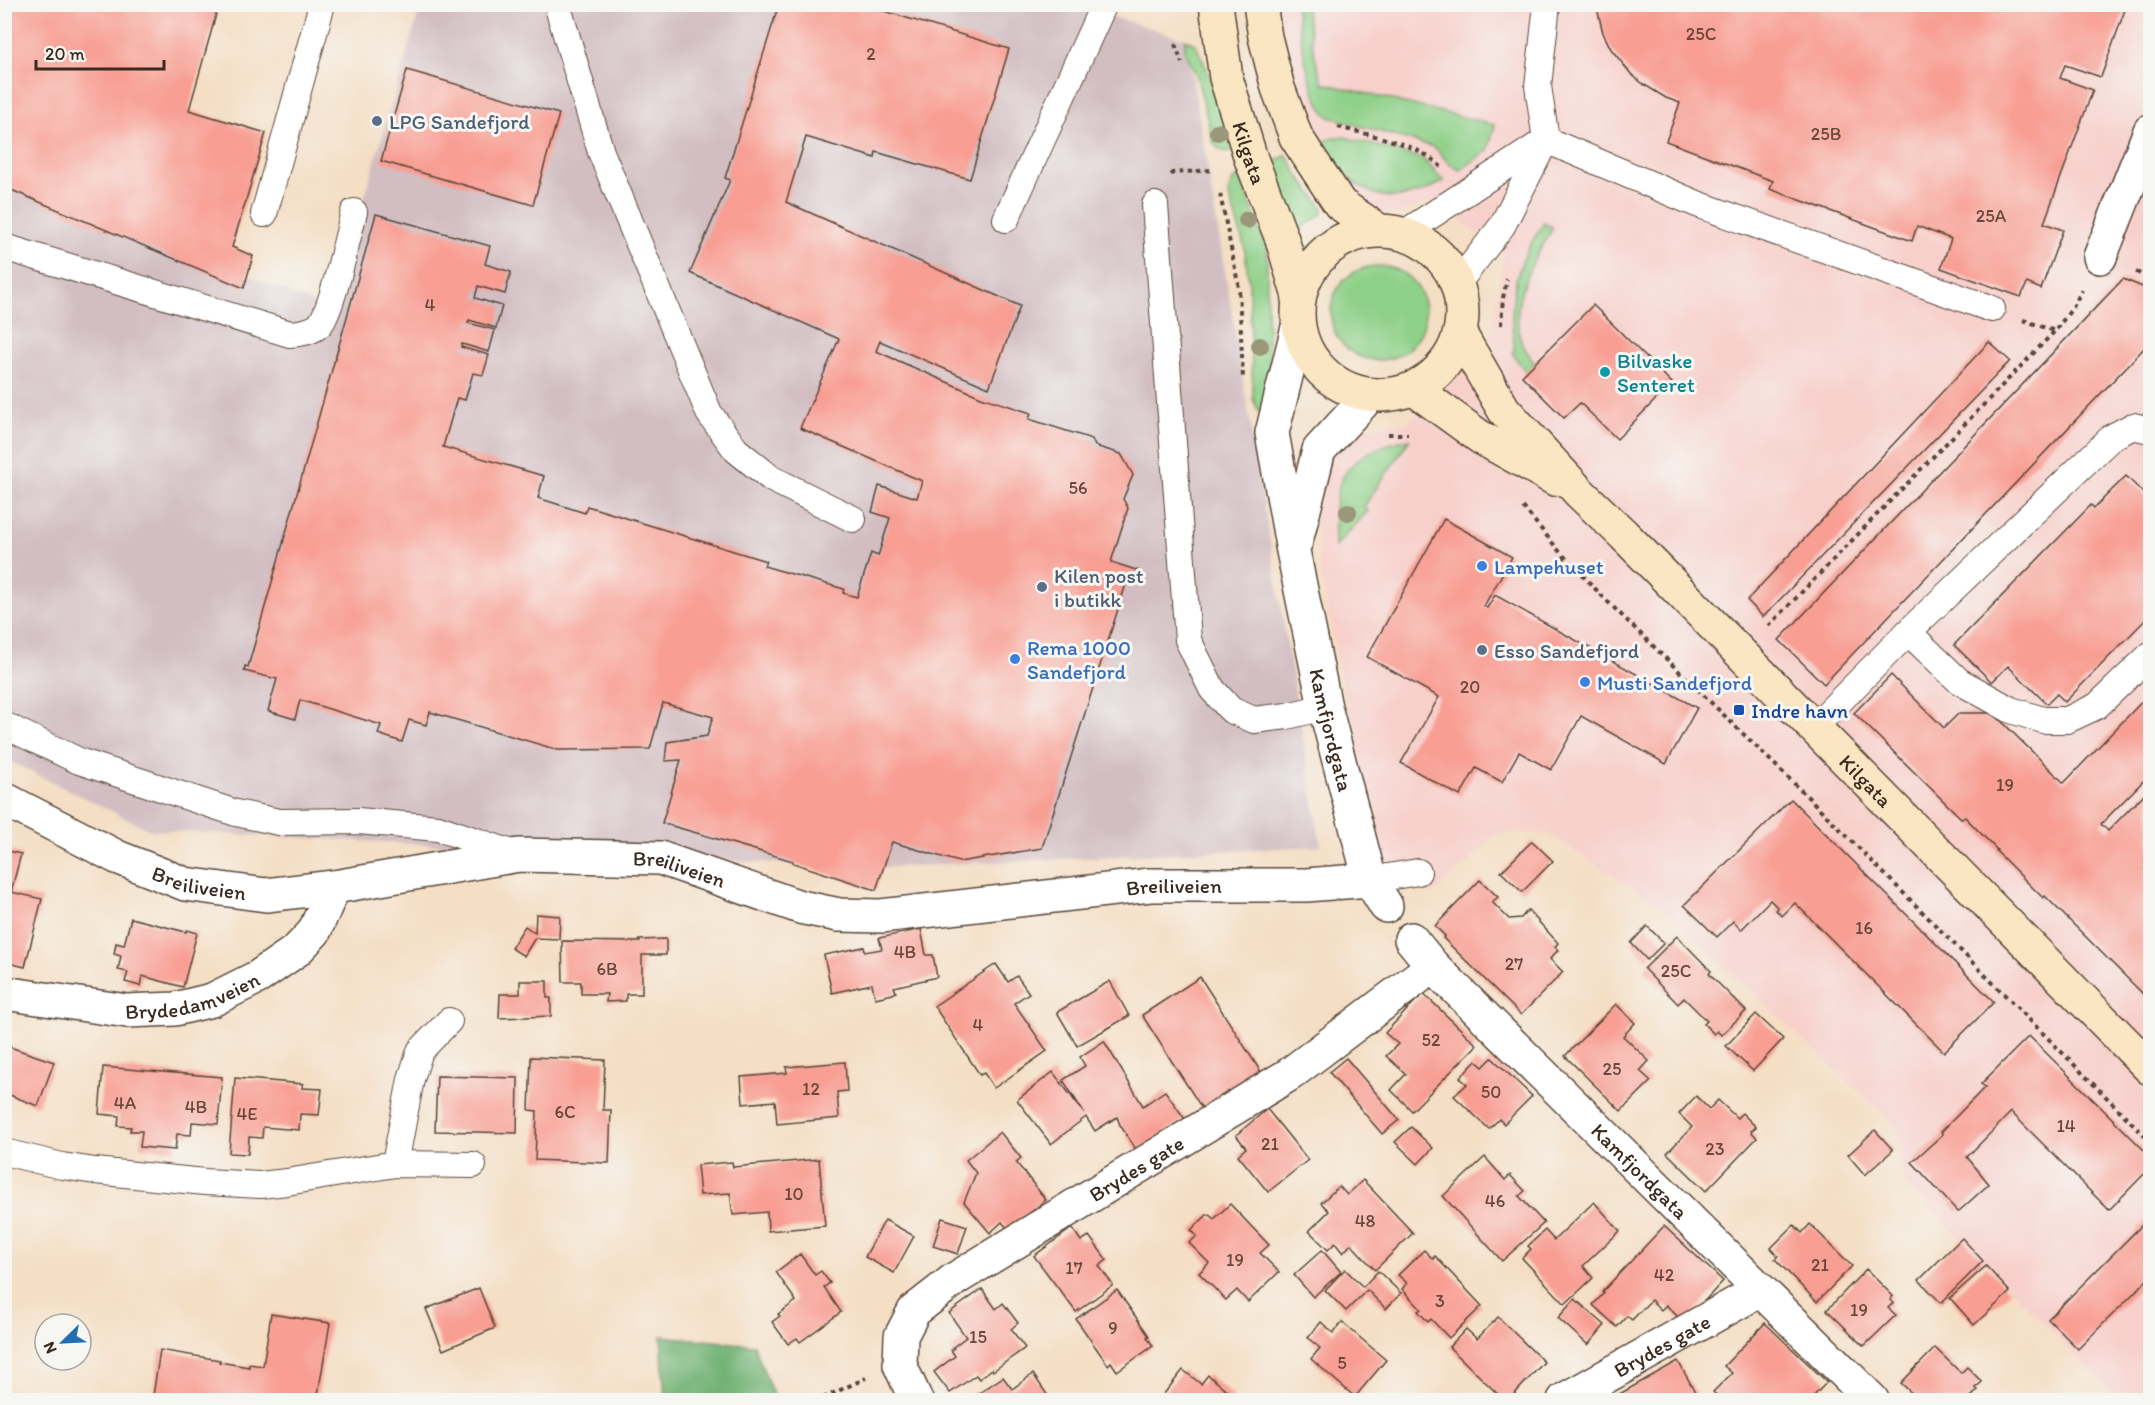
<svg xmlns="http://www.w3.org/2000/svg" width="2155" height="1405" font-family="Itim,sans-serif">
<rect width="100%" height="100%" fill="#f6f6f2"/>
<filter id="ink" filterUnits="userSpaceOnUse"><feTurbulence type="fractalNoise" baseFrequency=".0167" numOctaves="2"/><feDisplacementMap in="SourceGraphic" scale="12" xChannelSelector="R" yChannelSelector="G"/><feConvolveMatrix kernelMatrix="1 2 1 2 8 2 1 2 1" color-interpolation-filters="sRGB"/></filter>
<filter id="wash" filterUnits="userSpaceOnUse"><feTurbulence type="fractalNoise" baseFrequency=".008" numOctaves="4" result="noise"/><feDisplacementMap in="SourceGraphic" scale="24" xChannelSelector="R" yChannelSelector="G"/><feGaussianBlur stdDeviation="1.35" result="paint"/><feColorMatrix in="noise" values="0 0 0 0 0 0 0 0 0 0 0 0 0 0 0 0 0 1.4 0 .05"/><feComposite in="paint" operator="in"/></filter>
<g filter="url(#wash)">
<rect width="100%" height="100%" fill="#f4dec4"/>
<!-- built -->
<path fill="#f7d0cb" d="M1276 5H2150V233L2140 259 2150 264V1400H2120L1904 1182 1895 1125 1659 905 1549 834 1498 833 1432 895 1380 872 1320 572 1315 517 1326 465 1347 438 1369 427 1406 423 1489 350 1504 254 1435 201 1396 215 1363 208 1325 167 1293 88Z"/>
<!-- industrial -->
<path fill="#d2bec2" d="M1071 4 1186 39 1321 846 872 868 150 830 5 759 4 170 331 311 421 5Z"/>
<!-- green -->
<g fill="#8ed088" stroke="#647d53" stroke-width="1.5">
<path d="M1295 5H1305L1316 61 1323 83 1495 125 1488 150 1461 170C1449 167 1443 155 1434 147L1329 117C1307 96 1301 34 1295 5Z"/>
<path d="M1185 39 1196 45 1212 81 1234 149 1231 152 1220 150 1213 142 1197 77 1185 51Z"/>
<path d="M1333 137H1345L1423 159 1444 181C1388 214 1354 193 1319 144Z"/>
<path d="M1287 155 1298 175 1323 208 1322 214 1300 229 1297 230 1269 164Z"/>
<path d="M1240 176 1267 249V307L1269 363 1263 405 1259 412 1253 399 1249 284 1244 245 1228 192 1233 180Z"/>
<path d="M1544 223 1553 228C1533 259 1507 304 1522 343 1524 350 1531 357 1535 363L1526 372 1513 354C1516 343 1512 332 1512 321 1512 280 1521 256 1544 223Z"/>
<circle cx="1378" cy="313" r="47"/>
<path d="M1410 439 1364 506 1368 511 1335 547C1335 525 1332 497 1343 477 1355 454 1386 443 1410 439Z"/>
</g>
<!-- forest -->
<path fill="#72b274" stroke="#566e49" stroke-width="1.5" d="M661 1336 754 1345 775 1400H665Z"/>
<g id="blocks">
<!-- building -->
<g fill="#f89e93">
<path d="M14 4H219L189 110 266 133 232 247 253 256 244 288 4 187V38Z"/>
<path d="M779 4H861L1009 49 970 179 876 152 875 158 806 137 786 202 1020 306 989 388 880 341 876 351 981 397 1031 413 1029 419 1092 439 1095 446 1121 454 1133 475 1123 499 1128 508 1111 562 1139 571 1134 584 1106 575V577L1126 584 1042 848 959 862 892 842 876 890 793 863V861L662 823 681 760 665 761 667 742 707 736 713 717 663 703 650 749 558 750 430 712 426 725 409 720 402 742 378 734 381 725 300 700 295 719 268 711 277 679 244 671 245 666 248 667 376 214 490 246 485 264 511 272 505 294 478 286 475 298 502 306 496 328 469 320 468 323 495 330 489 352 462 344 461 347 489 355 483 375 473 373 465 400 457 398 443 447 544 476 538 498 585 513 587 506 766 561 764 566 844 589 843 593 857 597 871 553 878 556 890 518 872 512 879 486 917 498 922 481 800 428 839 339 690 273 730 180 725 178Z"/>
<path d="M1596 4H2127L2101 77 2065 65 2060 78 2093 90 2044 223 2063 230 2041 289 2027 283 2021 297 1941 268 1951 239 1917 226 1912 241 1770 189 1773 181 1666 141 1680 103 1666 98 1643 84 1631 74 1611 49 1603 33Z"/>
<path d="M407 70 559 114 533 205 381 161Z"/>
<path d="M2123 279 2150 290V342L1824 684 1779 640Z"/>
<path d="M1593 305 1672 383 1617 439 1580 403 1564 418 1522 376Z"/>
<path d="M1989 342 2010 361 1763 617 1747 600Z"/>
<path d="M2126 476 2150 500V615L2065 702 2057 694 2047 704 2008 666 1992 682 1954 645 2091 505 2094 508Z"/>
<path d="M1444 519 1512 557 1484 606 1487 608 1495 595 1697 708 1666 764 1581 716 1551 770 1519 752 1502 782 1476 768 1460 796 1401 763 1439 697 1367 657Z"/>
<path d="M1891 675 1944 728 1959 713H1993L2064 783 2150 693V774L2101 824 2108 831 2150 788V864L2145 870 2150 875V1001L2045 896 2043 898 1996 851 1997 850 1965 817 1962 819 1854 713Z"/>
<path d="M1791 799 1994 1002 1944 1052 1795 903 1782 916 1776 910 1778 908 1770 900 1741 930 1733 921 1717 937 1684 905Z"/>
<path d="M1532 841 1553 861 1522 892 1501 872Z"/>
<path d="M4 850 21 854 11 892 42 899 25 967 4 962Z"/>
<path d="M1480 880 1498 897 1492 902 1509 919 1521 918 1528 910 1558 943 1555 947 1558 950 1550 959 1563 972 1521 1015 1443 938 1445 936 1435 926Z"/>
<path d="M536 914 560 916 559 939 535 938 524 956 511 948 525 926 535 933Z"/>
<path d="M131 918 186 932 187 930 197 933 183 987 142 976 140 986 125 982 128 972 118 970 121 956 114 954 116 943 124 945Z"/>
<path d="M1647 926 1664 943 1647 960 1631 943Z"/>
<path d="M921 929 926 955H933L937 977 894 987 896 992 893 994 875 998 872 984 832 993 824 955 864 947 865 952 882 949 879 938Z"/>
<path d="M1677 936 1711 971 1709 974 1746 1011 1721 1035 1717 1031 1714 1034 1704 1024 1707 1021 1684 998 1678 1004 1644 969Z"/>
<path d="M666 939V955H642V994H626V1001L606 1002 607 994H581V982H563L562 941 640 942 639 940Z"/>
<path d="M996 964 1008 982 1017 976 1029 993 1014 1003 1047 1051 994 1088 984 1073 980 1075 934 1006Z"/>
<path d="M1200 977 1261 1072 1203 1110 1142 1015Z"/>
<path d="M520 981H547V998H551V1016L499 1018 500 994H520Z"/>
<path d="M1110 981 1129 1016 1077 1046 1057 1012Z"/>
<path d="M1423 993 1477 1045 1412 1111 1391 1090 1406 1074 1386 1056 1398 1044 1385 1033Z"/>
<path d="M1616 1004 1635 1023 1623 1036 1649 1061 1640 1071 1651 1081 1621 1111 1565 1056Z"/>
<path d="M1756 1014 1783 1039 1753 1071 1726 1046Z"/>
<path d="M2029 1036 2150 1156V1168L2109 1210 2011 1112 1967 1157 1989 1184 1958 1212 1912 1162 1943 1134 1941 1132 1985 1087 1981 1084Z"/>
<path d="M1104 1041 1143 1106 1165 1091 1185 1119 1137 1151 1120 1125 1117 1117 1095 1131 1086 1117 1051 1144 1017 1100 1053 1072 1084 1113 1063 1080 1085 1066 1080 1057Z"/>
<path d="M4 1045 54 1062 38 1106 7 1094 4 1099Z"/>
<path d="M531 1057 605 1060 603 1110H611L609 1163 535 1160 537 1111 529 1110Z"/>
<path d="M1346 1058 1399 1120 1382 1134 1329 1072Z"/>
<path d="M1492 1058 1532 1096 1504 1124 1499 1119 1489 1129 1454 1096 1467 1084 1460 1078 1476 1061 1483 1067Z"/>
<path d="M845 1062 847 1091 837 1092 839 1118 777 1124 775 1101 743 1104 741 1077 787 1073 786 1067Z"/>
<path d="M103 1067 222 1077 218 1124 192 1122 191 1135 177 1134 175 1150 140 1147 142 1131H130L131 1127 118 1126 119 1116 99 1114Z"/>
<path d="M437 1076 518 1078 517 1133 435 1131Z"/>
<path d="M235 1078 303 1084 302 1088 322 1089 319 1115 300 1114 299 1130 263 1127 262 1138 249 1137 248 1154 229 1153Z"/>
<path d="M1696 1096 1709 1109 1718 1100 1737 1118 1742 1113 1756 1127 1751 1131 1757 1138 1706 1191 1667 1153 1692 1127 1679 1114Z"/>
<path d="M1267 1109 1308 1160 1268 1192 1238 1155 1246 1148 1236 1135Z"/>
<path d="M1411 1127 1433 1148 1418 1164 1395 1142Z"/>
<path d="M1875 1130 1893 1150 1865 1175 1848 1155Z"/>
<path d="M1000 1132 1021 1158 1016 1162 1046 1200 1009 1230 1002 1222 990 1233 964 1202 976 1173 966 1160Z"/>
<path d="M1485 1157 1505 1180 1510 1175 1525 1191 1519 1196 1544 1223 1502 1261 1443 1196Z"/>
<path d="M819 1159 825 1226 768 1231 767 1212 733 1215 730 1193 700 1195 697 1165 732 1162 733 1167Z"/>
<path d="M1363 1180 1413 1233 1375 1270 1351 1244 1343 1253 1335 1243 1328 1250 1309 1231 1329 1211 1321 1203 1339 1186 1347 1195Z"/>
<path d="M1594 1202 1620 1231 1583 1266 1593 1278 1565 1304 1522 1258 1531 1249 1528 1246 1545 1230 1554 1240Z"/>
<path d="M1230 1204 1269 1245 1260 1253 1279 1272 1248 1302 1237 1290 1226 1300 1199 1273 1209 1263 1189 1243 1197 1236 1191 1230 1208 1214 1214 1219Z"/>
<path d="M2150 1217V1277L2078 1349 2048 1319Z"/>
<path d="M942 1218 967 1226 958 1254 933 1246Z"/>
<path d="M885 1220 914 1236 894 1273 865 1257Z"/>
<path d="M1810 1224 1852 1266 1817 1302 1775 1259 1778 1256 1771 1248 1794 1225 1802 1233Z"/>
<path d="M1664 1226 1723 1281 1684 1323 1666 1305 1661 1310 1651 1300 1632 1320 1627 1316 1617 1327 1593 1305 1604 1293 1602 1292Z"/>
<path d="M1072 1228 1081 1241 1089 1236 1107 1260 1099 1266 1113 1285 1076 1312 1034 1256Z"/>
<path d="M1962 1238 1983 1261 1941 1303 1919 1280Z"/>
<path d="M1322 1250 1341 1272 1313 1297 1294 1275Z"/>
<path d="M1424 1250 1433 1259 1435 1256 1482 1306 1449 1338 1431 1319 1428 1322 1418 1311 1421 1309 1402 1289 1407 1283 1398 1275Z"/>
<path d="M800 1254 815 1275 821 1271 830 1283 824 1287 841 1312 800 1342 797 1338 788 1344 772 1322 780 1316 778 1314 796 1301 776 1272Z"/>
<path d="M1986 1266 2010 1292 1974 1325 1950 1298Z"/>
<path d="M1345 1269 1363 1287 1378 1271 1401 1293 1386 1309 1367 1290 1346 1311 1325 1290Z"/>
<path d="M1866 1269 1893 1296 1890 1300 1893 1303 1888 1308 1896 1315 1864 1346 1827 1310Z"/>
<path d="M479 1288 495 1328 443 1350 426 1309Z"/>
<path d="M982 1289 996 1309 1003 1303 1018 1323 1011 1329 1025 1348 993 1371 992 1369 979 1379 976 1375 950 1393 934 1372 955 1356 951 1350 954 1348 953 1347 966 1337 949 1313Z"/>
<path d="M1117 1290 1149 1336 1147 1337 1153 1346 1117 1371 1111 1362 1108 1365 1076 1319Z"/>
<path d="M1575 1299 1605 1325 1588 1345 1558 1318Z"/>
<path d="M271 1314 330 1323 317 1400 303 1399V1400H185L153 1396 160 1350 220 1360 219 1362 249 1367V1364L263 1366Z"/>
<path d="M1498 1317 1544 1362 1509 1400H1504L1449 1347 1466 1329 1477 1339Z"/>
<path d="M1321 1322 1333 1333 1342 1322 1386 1360 1355 1397 1311 1359 1320 1348 1308 1338Z"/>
<path d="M1765 1323 1827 1382 1810 1400H1722L1713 1392 1732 1373 1724 1366Z"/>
<path d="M1935 1348 1961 1373 1967 1367 1982 1382 1975 1388 1978 1390 1968 1400H1919L1901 1383Z"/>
<path d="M1678 1361 1699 1399 1609 1400Z"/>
<path d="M1183 1370 1201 1384 1208 1375 1234 1396 1231 1400H1159Z"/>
<path d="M1033 1374 1050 1399 1048 1400H969L1003 1377 1012 1389Z"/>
</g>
</g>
</g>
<g filter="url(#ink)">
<use href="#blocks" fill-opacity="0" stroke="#574537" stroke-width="1.5"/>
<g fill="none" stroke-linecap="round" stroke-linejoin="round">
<!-- lane casing -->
<g stroke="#574537" stroke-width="28">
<g id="lane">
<path d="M557 4 601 152 709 413 736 450 772 479 853 519"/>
<path d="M1546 140 1697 204 1992 309"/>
<path d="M1155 205 1188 640 1212 689 1231 710 1254 720 1287 716 1325 707"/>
<path d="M264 214 322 4"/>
<path d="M1006 219 1104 4"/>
<path d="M1403 234 1546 140"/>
<path d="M4 247 290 334C300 333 313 332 320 324 332 311 348 234 354 212"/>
<path d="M1457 284 1502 226 1546 140 1538 86 1547 4"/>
<path d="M1908 632 1959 681 2011 710 2043 720H2067L2097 706 2150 655"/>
<path d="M4 725 79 761 236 813 279 822 358 821 438 828 518 855"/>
<path d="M1814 727 1908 632 2112 437 2133 426 2150 430"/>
<path d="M1370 880 1418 872"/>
<path d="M4 1152 62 1166 95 1171 205 1182 260 1185 287 1182 395 1164 473 1165"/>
<path d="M395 1164 411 1079 420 1051 449 1021"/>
</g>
</g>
<!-- street casing -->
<g stroke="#574537" stroke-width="36">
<g id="street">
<path d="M2100 257 2150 131"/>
<path id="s1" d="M1298 327 1272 433 1293 551 1325 707 1370 880 1386 906"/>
<path d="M1296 541 1319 450 1370 395"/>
<path id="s2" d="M4 799 117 857 185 884 266 895 334 887 519 855 660 858 800 907 839 915 881 916 1150 885H1306L1370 880"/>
<path id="s3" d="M1411 939 1433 966 1872 1400"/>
<path id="s4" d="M4 993 127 1011 175 1009 212 1000 258 977 297 950 314 932 334 887"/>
<path id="s5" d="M916 1400 900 1365 901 1336 914 1311 955 1279 1290 1074 1433 966"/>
<path id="s6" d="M1564 1400 1760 1290"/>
</g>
</g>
<!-- secondary casing -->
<g stroke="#574537" stroke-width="36">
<g id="secondary">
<path id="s7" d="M1216 4 1226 78 1251 159 1282 239 1299 297"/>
<path d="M1260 4 1265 37 1278 88 1296 137 1340 204 1378 230"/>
<circle cx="1380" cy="313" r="82"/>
<path id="s8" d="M1460 334 1504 410 1580 493 1624 535 2150 1068"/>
<path d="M1414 389 1480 437 1555 479"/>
</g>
</g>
<!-- path -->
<g stroke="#574537" stroke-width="4" stroke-dasharray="4.5 4.5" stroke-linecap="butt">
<path d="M1175 44 1182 63"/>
<path d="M1338 127C1371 136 1417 142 1441 167"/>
<path d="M1171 175 1172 173 1213 170"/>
<path d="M1220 194 1239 288 1243 379"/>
<path d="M2136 272 2150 278"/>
<path d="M2023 320 2055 331 2073 307 2082 290"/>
<path d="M1501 325 1503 298 1507 279"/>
<path d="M1388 434H1408"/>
<path d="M1523 507 1560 552 1607 601 1812 801 2150 1141"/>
<path d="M1769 626 2055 331"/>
<path d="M796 1400 823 1398 866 1378"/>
</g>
<!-- lane -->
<use href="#lane" stroke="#fff" stroke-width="26"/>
<!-- street -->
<use href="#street" stroke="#fff" stroke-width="33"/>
<!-- secondary -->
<use href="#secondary" stroke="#fbe6c4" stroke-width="33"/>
</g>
<!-- trees -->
<g fill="#9c967a">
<circle cx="1218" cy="132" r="9"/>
<circle cx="1247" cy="220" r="9"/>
<circle cx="1260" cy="346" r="9"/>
<circle cx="1348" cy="512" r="9"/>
</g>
</g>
<!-- markers -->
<g fill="#5c6f8a" stroke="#f6f6f2" stroke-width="2">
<circle cx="377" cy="121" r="6"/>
<circle cx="1042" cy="587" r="6"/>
<circle cx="1482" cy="650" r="6"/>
</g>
<circle fill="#0f9aa8" stroke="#f6f6f2" stroke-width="2" cx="1605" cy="372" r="6"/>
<g fill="#3f7fe0" stroke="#f6f6f2" stroke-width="2">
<circle cx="1482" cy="566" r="6"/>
<circle cx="1015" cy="659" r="6"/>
<circle cx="1585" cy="682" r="6"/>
</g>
<rect fill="#1a4fb4" stroke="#f6f6f2" stroke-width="2" x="1733" y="704" width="12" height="12" rx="3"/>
<g text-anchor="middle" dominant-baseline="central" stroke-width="6" stroke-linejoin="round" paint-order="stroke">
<!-- number labels -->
<g font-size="18" fill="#6a473b">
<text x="1701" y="34">25C</text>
<text x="871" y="54">2</text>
<text x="1826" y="134">25B</text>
<text x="1991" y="216">25A</text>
<text x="430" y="305">4</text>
<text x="1078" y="488">56</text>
<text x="1470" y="687">20</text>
<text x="2005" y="785">19</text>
<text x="1864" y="928">16</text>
<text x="905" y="952">4B</text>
<text x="1514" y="964">27</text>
<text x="607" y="969">6B</text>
<text x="1676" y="971">25C</text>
<text x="978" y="1025">4</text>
<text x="1431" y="1040">52</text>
<text x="1612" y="1069">25</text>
<text x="811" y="1089">12</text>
<text x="1491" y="1092">50</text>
<text x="125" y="1103">4A</text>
<text x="196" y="1107">4B</text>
<text x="565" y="1112">6C</text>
<text x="247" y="1114">4E</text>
<text x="2066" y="1126">14</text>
<text x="1270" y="1144">21</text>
<text x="1715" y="1149">23</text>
<text x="794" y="1194">10</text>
<text x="1495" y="1201">46</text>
<text x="1365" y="1221">48</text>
<text x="1235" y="1260">19</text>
<text x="1820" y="1265">21</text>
<text x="1074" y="1268">17</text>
<text x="1664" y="1275">42</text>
<text x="1440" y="1301">3</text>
<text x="1859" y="1310">19</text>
<text x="1113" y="1328">9</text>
<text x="978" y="1337">15</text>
<text x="1342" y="1363">5</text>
</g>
<!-- service labels -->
<g font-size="21" fill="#4e5e75" stroke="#f6f6f2" text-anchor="start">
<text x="389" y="121">LPG Sandefjord</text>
<text x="1054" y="575">Kilen post<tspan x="1054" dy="24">i butikk</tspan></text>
<text x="1494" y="650">Esso Sandefjord</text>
</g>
<!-- street labels -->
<g font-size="21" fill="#3b2a1e" stroke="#f6f6f2">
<text stroke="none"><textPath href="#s7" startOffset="153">Kilgata</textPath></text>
<text stroke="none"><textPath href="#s1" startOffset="412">Kamfjordgata</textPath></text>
<text stroke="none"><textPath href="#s8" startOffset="606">Kilgata</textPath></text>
<text stroke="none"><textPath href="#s2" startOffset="700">Breiliveien</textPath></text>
<text stroke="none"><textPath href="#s2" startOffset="214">Breiliveien</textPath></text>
<text stroke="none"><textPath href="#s2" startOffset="1204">Breiliveien</textPath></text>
<text stroke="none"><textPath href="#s4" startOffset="192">Brydedamveien</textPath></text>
<text stroke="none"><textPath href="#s5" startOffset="360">Brydes gate</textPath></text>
<text stroke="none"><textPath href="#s3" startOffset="326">Kamfjordgata</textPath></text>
<text stroke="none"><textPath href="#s6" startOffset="112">Brydes gate</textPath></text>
</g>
<!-- culture labels -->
<g font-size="21" fill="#0d838f" stroke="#f6f6f2" text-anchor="start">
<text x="1617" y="360">Bilvaske<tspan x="1617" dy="24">Senteret</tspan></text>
</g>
<!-- shop labels -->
<g font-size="21" fill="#366cbe" stroke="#f6f6f2" text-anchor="start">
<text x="1494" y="566">Lampehuset</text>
<text x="1027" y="647">Rema 1000<tspan x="1027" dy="24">Sandefjord</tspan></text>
<text x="1597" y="682">Musti Sandefjord</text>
</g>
<!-- transit labels -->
<g font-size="21" fill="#164399" stroke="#f6f6f2" text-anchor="start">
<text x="1751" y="710">Indre havn</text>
</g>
</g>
<!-- margin -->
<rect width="2155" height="1405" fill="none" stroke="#f6f6f2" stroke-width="24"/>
<!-- north arrow -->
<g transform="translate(63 1342) rotate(246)"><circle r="28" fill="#f6f6f2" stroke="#aba49d" stroke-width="1.5"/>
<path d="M0-4.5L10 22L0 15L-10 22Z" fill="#1f6fb2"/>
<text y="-9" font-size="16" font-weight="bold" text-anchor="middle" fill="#3b2a1e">N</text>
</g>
<!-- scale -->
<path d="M36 60v9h128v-9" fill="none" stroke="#3b2a1e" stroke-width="3"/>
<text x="45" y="60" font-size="18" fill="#3b2a1e" stroke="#f6f6f2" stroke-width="4.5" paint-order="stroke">20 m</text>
</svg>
